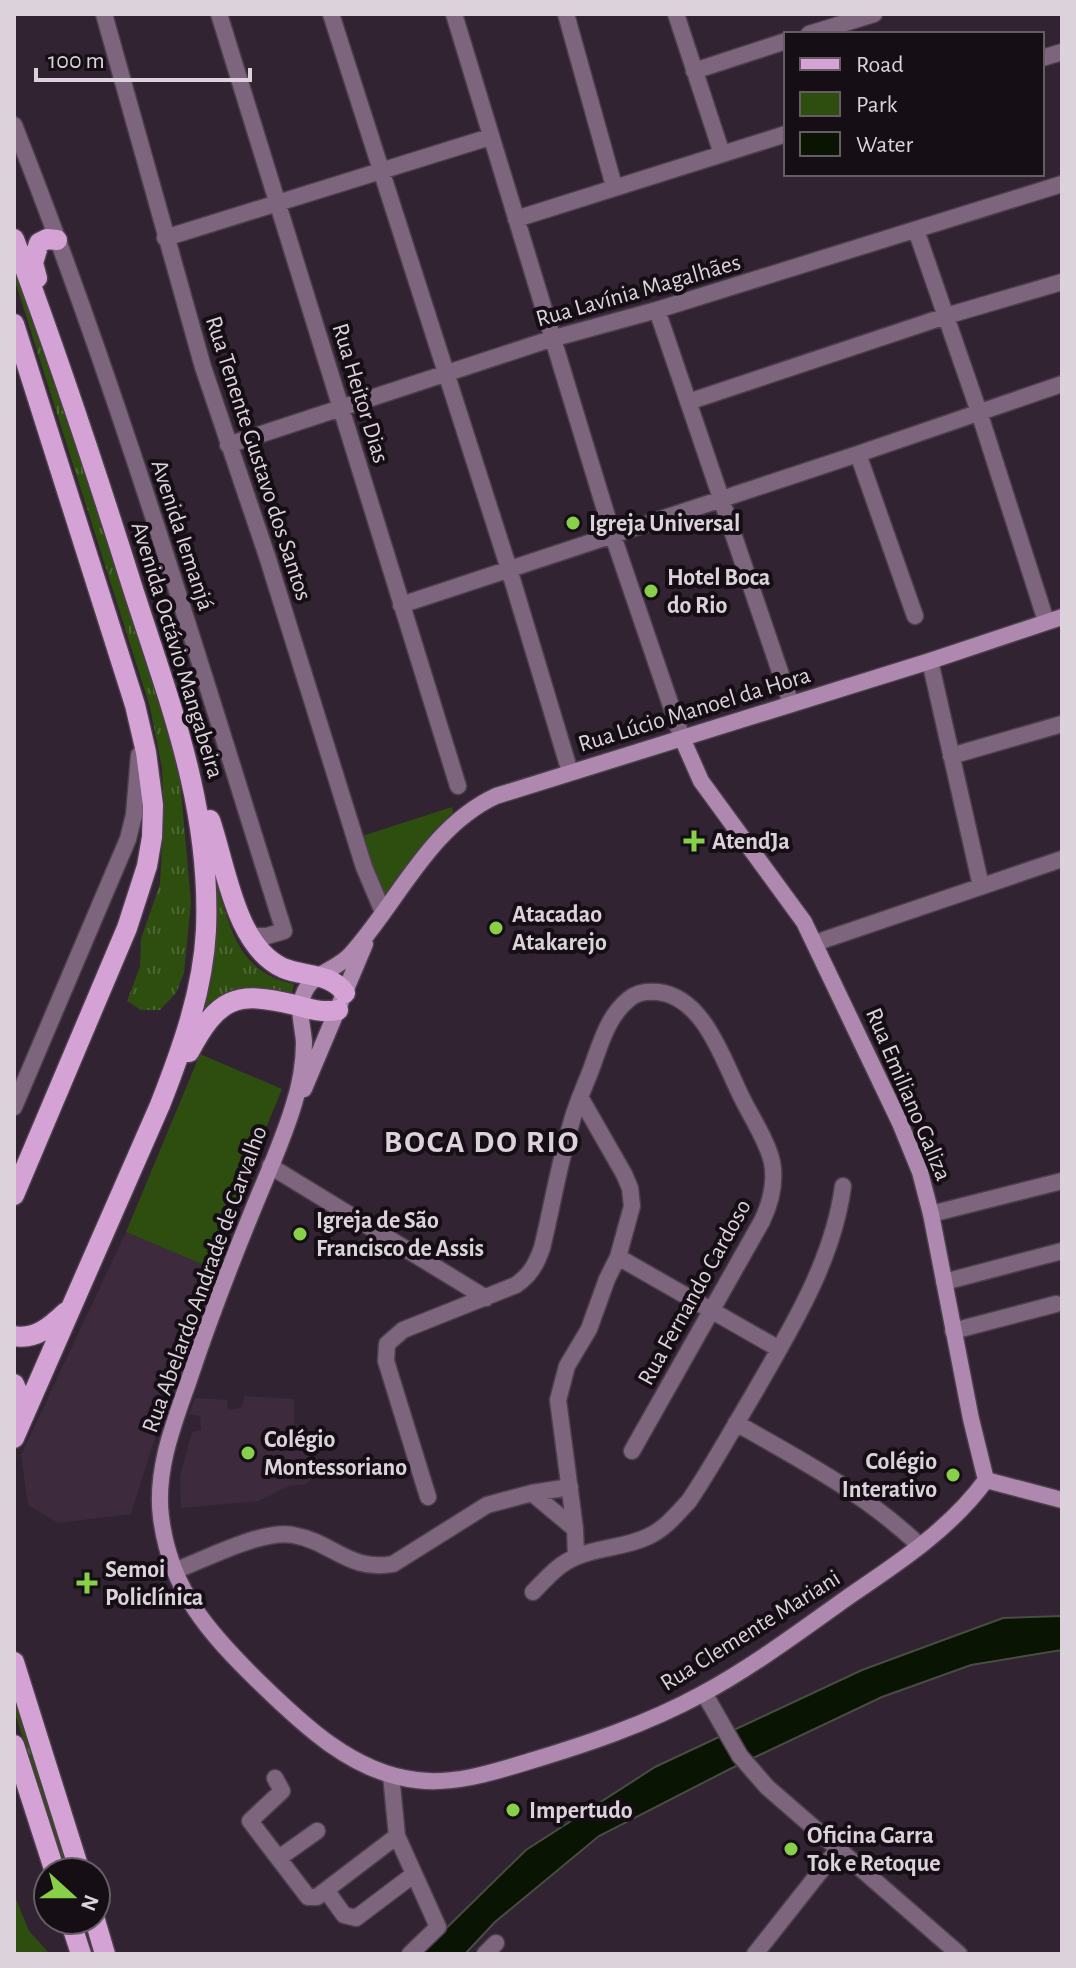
<svg xmlns="http://www.w3.org/2000/svg" width="1076" height="1968" font-family="'Alegreya Sans',sans-serif">
<defs>
<pattern id="grass-tufts" width="24" height="20" patternUnits="userSpaceOnUse" patternTransform="scale(2)"><rect width="24" height="20" fill="#2e4e0f"/><path d="M3 7l-1-3M5 7V3M7 7l1-3M15 17l-1-3M17 17v-4M19 17l1-3" fill="none" stroke="#4c6731"/></pattern>
</defs>
<rect width="100%" height="100%" fill="#312331"/>
<!-- built -->
<path fill="#3d2a3d" d="M 126,1232 L 209,1267 L 131,1514 L 58,1523 L 28,1505 L 21,1455 Z
M 245,1396 L 294,1399 L 294,1425 L 302,1426 L 317,1474 L 306,1484 L 289,1486 L 259,1501 L 181,1508 L 180,1476 L 192,1432 L 201,1430 L 200,1416 L 189,1414 L 195,1398 L 227,1400 L 228,1410 L 241,1408 Z"/>
<!-- grass -->
<path fill="url(#grass-tufts)" d="M 14,257 L 161,704 L 179,769 L 191,902 L 184,973 L 176,993 L 160,1010 L 141,1010 L 127,1001 L 140,967 L 141,939 L 160,884 L 164,814 L 162,768 L 150,707 L 14,278 Z
M 216,882 C 231,929 238,972 294,984 L 290,1002 C 255,984 232,987 203,1011 Z
M 14,1687 L 70,1872 L 64,1872 L 14,1710 Z"/>
<!-- green -->
<path fill="#2e4e0f" d="M 452,807 L 453,812 L 432,833 L 386,895 L 381,897 L 362,836 Z
M 200,1054 L 282,1089 L 209,1267 L 126,1232 Z
M 14,1894 L 29,1931 L 50,1954 L 14,1954 Z"/>
<!-- water -->
<path fill="#091402" stroke="#484d43" stroke-width="2" d="M 1062,1616 L 1062,1650 L 971,1665 L 882,1697 L 730,1769 L 599,1836 L 495,1922 L 465,1954 L 420,1954 L 526,1850 L 655,1767 L 862,1670 L 1003,1618 Z"/>
<g fill="none" stroke-linecap="round" stroke-linejoin="round">
<defs>
<path id="street" d="M 104,14 L 203,367 L 267,556 L 364,867 L 383,912
M 219,14 L 458,786
M 331,14 L 509,569 L 570,772
M 454,14 L 613,536 L 682,738
M 566,14 L 614,186
M 676,14 L 722,154
M 809,34 L 874,14
M 1042,58 L 1062,52
M 694,71 L 786,41
M 14,125 C 118,388 199,661 284,931 L 267,936 L 250,936
M 516,219 L 786,134
M 916,230 L 979,412 L 1046,621
M 165,238 L 490,137
M 657,310 L 791,704
M 688,402 L 946,316 L 1062,282
M 228,445 L 551,339 L 657,310 L 1062,184
M 858,454 L 915,616
M 401,605 L 858,454 L 1062,384
M 930,661 L 981,886
M 951,756 L 1062,724
M 815,943 L 1062,859
M 14,1107 L 128,839 L 134,815 L 139,755
M 270,1166 L 486,1298
M 931,1214 L 1062,1181
M 618,1257 L 779,1349
M 944,1282 L 1062,1251
M 953,1331 L 1056,1304
M 736,1423 C 801,1460 866,1494 920,1546
M 532,1493 L 575,1529
M 428,1497 L 386,1361 L 387,1344 L 403,1330 L 516,1285 C 530,1275 536,1265 542,1248 C 552,1207 559,1164 571,1124 C 576,1104 585,1086 592,1067 C 601,1042 608,1016 629,999 C 637,992 648,991 658,992 C 704,997 723,1060 741,1096 C 751,1117 767,1140 772,1162 C 776,1183 771,1202 762,1221 L 632,1451
M 576,1556 L 575,1529 L 558,1400 L 567,1366 L 589,1329 L 607,1279 L 618,1257 L 632,1206 L 630,1188 L 624,1174 L 580,1097
M 174,1571 C 204,1560 262,1529 293,1535 C 333,1542 349,1572 393,1564 L 487,1505 L 532,1493 L 570,1487
M 533,1592 C 546,1579 558,1564 576,1557 C 598,1547 624,1548 647,1537 C 664,1530 677,1514 689,1501 C 712,1467 732,1430 753,1395 C 790,1330 833,1262 843,1186
M 704,1693 L 740,1756 L 767,1787 L 959,1954
M 391,1775 L 397,1836 L 438,1927 L 410,1954
M 275,1778 L 282,1791 L 250,1821 L 308,1897 L 317,1897 L 326,1890 L 344,1915 L 356,1918 L 413,1875
M 279,1858 L 317,1831
M 326,1890 L 397,1836
M 485,1954 L 496,1943
M 755,1954 L 838,1849"/>
<path id="secondary" d="M 682,738 L 701,781 L 804,922 L 900,1123 L 920,1172 L 931,1214 L 971,1419 L 986,1480
M 304,1089 L 365,944
M 986,1480 C 951,1528 900,1562 851,1595 C 803,1629 754,1666 702,1694 C 647,1724 587,1744 527,1762 C 491,1773 453,1785 416,1780 C 353,1773 302,1724 259,1682 C 209,1633 170,1590 161,1517 C 155,1470 174,1423 189,1380 C 208,1323 229,1268 252,1212 C 266,1177 282,1143 293,1107 C 300,1086 304,1064 304,1042 C 303,1027 297,1010 303,996 C 310,973 336,971 351,954 C 398,902 429,827 496,796 L 930,661 L 1062,617
M 986,1480 L 1062,1500"/>
<path id="primary" d="M 14,239 C 57,354 96,471 133,589 C 170,704 211,807 206,930 C 203,991 182,1049 160,1105 L 14,1438
M 37,278 L 33,263 L 39,243 L 47,239 L 57,240
M 14,324 L 135,705 L 146,752 L 153,805 L 152,837 L 147,866 L 127,928 L 14,1195
M 210,820 C 226,866 235,946 283,968 C 304,977 330,972 345,993
M 189,1052 C 218,998 235,990 295,1005 C 311,1009 321,1013 338,1010
M 14,1336 C 36,1340 51,1326 66,1312
M 14,1384 L 18,1393 L 20,1418
M 14,1662 L 80,1872
M 14,1745 L 55,1872
M 70,1920 L 81,1954
M 95,1920 L 105,1954"/>
</defs>
<!-- street casing -->
<use href="#street" stroke="#4c3f4c" stroke-width="19"/>
<!-- secondary casing -->
<use href="#secondary" stroke="#4c3f4c" stroke-width="19"/>
<!-- primary casing -->
<use href="#primary" stroke="#4c3f4c" stroke-width="23"/>
<!-- street -->
<use href="#street" stroke="#7e657e" stroke-width="16"/>
<!-- secondary -->
<use href="#secondary" stroke="#af88af" stroke-width="16"/>
<!-- primary -->
<use href="#primary" stroke="#d5a2d5" stroke-width="20"/>
</g>
<!-- markers -->
<g fill="#88cf4a" stroke="#150e15" stroke-width="3">
<circle cx="573" cy="523" r="8"/>
<circle cx="651" cy="591" r="8"/>
<path d="M690 829h8v8h8v8h-8v8h-8v-8h-8v-8h8z"/>
<circle cx="496" cy="928" r="8"/>
<circle cx="300" cy="1234" r="8"/>
<circle cx="248" cy="1453" r="8"/>
<circle cx="953" cy="1475" r="8"/>
<path d="M83 1571h8v8h8v8h-8v8h-8v-8h-8v-8h8z"/>
<circle cx="513" cy="1810" r="8"/>
<circle cx="791" cy="1849" r="8"/>
</g>
<g text-anchor="middle" stroke-width="8" stroke-linejoin="round" paint-order="stroke">
<!-- street labels -->
<g font-size="24" fill="#dcd2db" stroke="#150e15">
<text transform="translate(638 290) rotate(-16)" y="8">Rua Lavínia Magalhães</text>
<text transform="translate(361 393) rotate(73)" y="8">Rua Heitor Dias</text>
<text transform="translate(259 458) rotate(72)" y="8">Rua Tenente Gustavo dos Santos</text>
<text transform="translate(183 535) rotate(72)" y="8">Avenida Iemanjá</text>
<text transform="translate(178 650) rotate(73)" y="8">Avenida Octávio Mangabeira</text>
<text transform="translate(694 709) rotate(-17)" y="8">Rua Lúcio Manoel da Hora</text>
<text transform="translate(909 1094) rotate(67)" y="8">Rua Emiliano Galiza</text>
<text transform="translate(204 1279) rotate(-70)" y="8">Rua Abelardo Andrade de Carvalho</text>
<text transform="translate(694 1292) rotate(-61)" y="8">Rua Fernando Cardoso</text>
<text transform="translate(750 1630) rotate(-32)" y="8">Rua Clemente Mariani</text>
</g>
<!-- poi labels -->
<g font-size="24" font-weight="bold" fill="#dcd2db" stroke="#150e15" text-anchor="start">
<text x="589" y="531">Igreja Universal</text>
<text x="667" y="585">Hotel Boca<tspan x="667" dy="28">do Rio</tspan></text>
<text x="712" y="849">AtendJa</text>
<text x="512" y="922">Atacadao<tspan x="512" dy="28">Atakarejo</tspan></text>
<text x="316" y="1228">Igreja de São<tspan x="316" dy="28">Francisco de Assis</tspan></text>
<text x="264" y="1447">Colégio<tspan x="264" dy="28">Montessoriano</tspan></text>
<text x="937" y="1469" text-anchor="end">Colégio<tspan x="937" dy="28">Interativo</tspan></text>
<text x="105" y="1577">Semoi<tspan x="105" dy="28">Policlínica</tspan></text>
<text x="529" y="1818">Impertudo</text>
<text x="807" y="1843">Oficina Garra<tspan x="807" dy="28">Tok e Retoque</tspan></text>
</g>
<!-- district labels -->
<g font-size="32" font-weight="bold" letter-spacing="2" fill="#dcd2db" stroke="#150e15">
<text x="482" y="1152">BOCA DO RIO</text>
</g>
</g>
<!-- border -->
<rect width="1076" height="1968" fill="none" stroke="#dcd2db" stroke-width="32"/>
<!-- legend -->
<rect x="784" y="32" width="260" height="144" fill="#150e15" stroke="#655c64" stroke-width="2"/>
<rect x="800" y="58" width="40" height="12" fill="#d5a2d5" stroke="#655c64" stroke-width="2"/>
<text x="856" y="72" font-size="24" fill="#dcd2db">Road</text>
<rect x="800" y="92" width="40" height="24" fill="#2e4e0f" stroke="#655c64" stroke-width="2"/>
<text x="856" y="112" font-size="24" fill="#dcd2db">Park</text>
<rect x="800" y="132" width="40" height="24" fill="#091402" stroke="#655c64" stroke-width="2"/>
<text x="856" y="152" font-size="24" fill="#dcd2db">Water</text>
<!-- north arrow -->
<g transform="translate(72 1896) rotate(111)"><circle r="38" fill="#150e15" stroke="#655c64" stroke-width="2"/>
<path d="M0-6L14 30L0 20L-14 30Z" fill="#88cf4a"/>
<text y="-12" font-size="22" font-weight="bold" text-anchor="middle" fill="#dcd2db">N</text>
</g>
<!-- scale -->
<path d="M36 68v12h214v-12" fill="none" stroke="#dcd2db" stroke-width="4"/>
<text x="48" y="68" font-size="24" fill="#dcd2db" stroke="#150e15" stroke-width="6" paint-order="stroke">100 m</text>
</svg>
